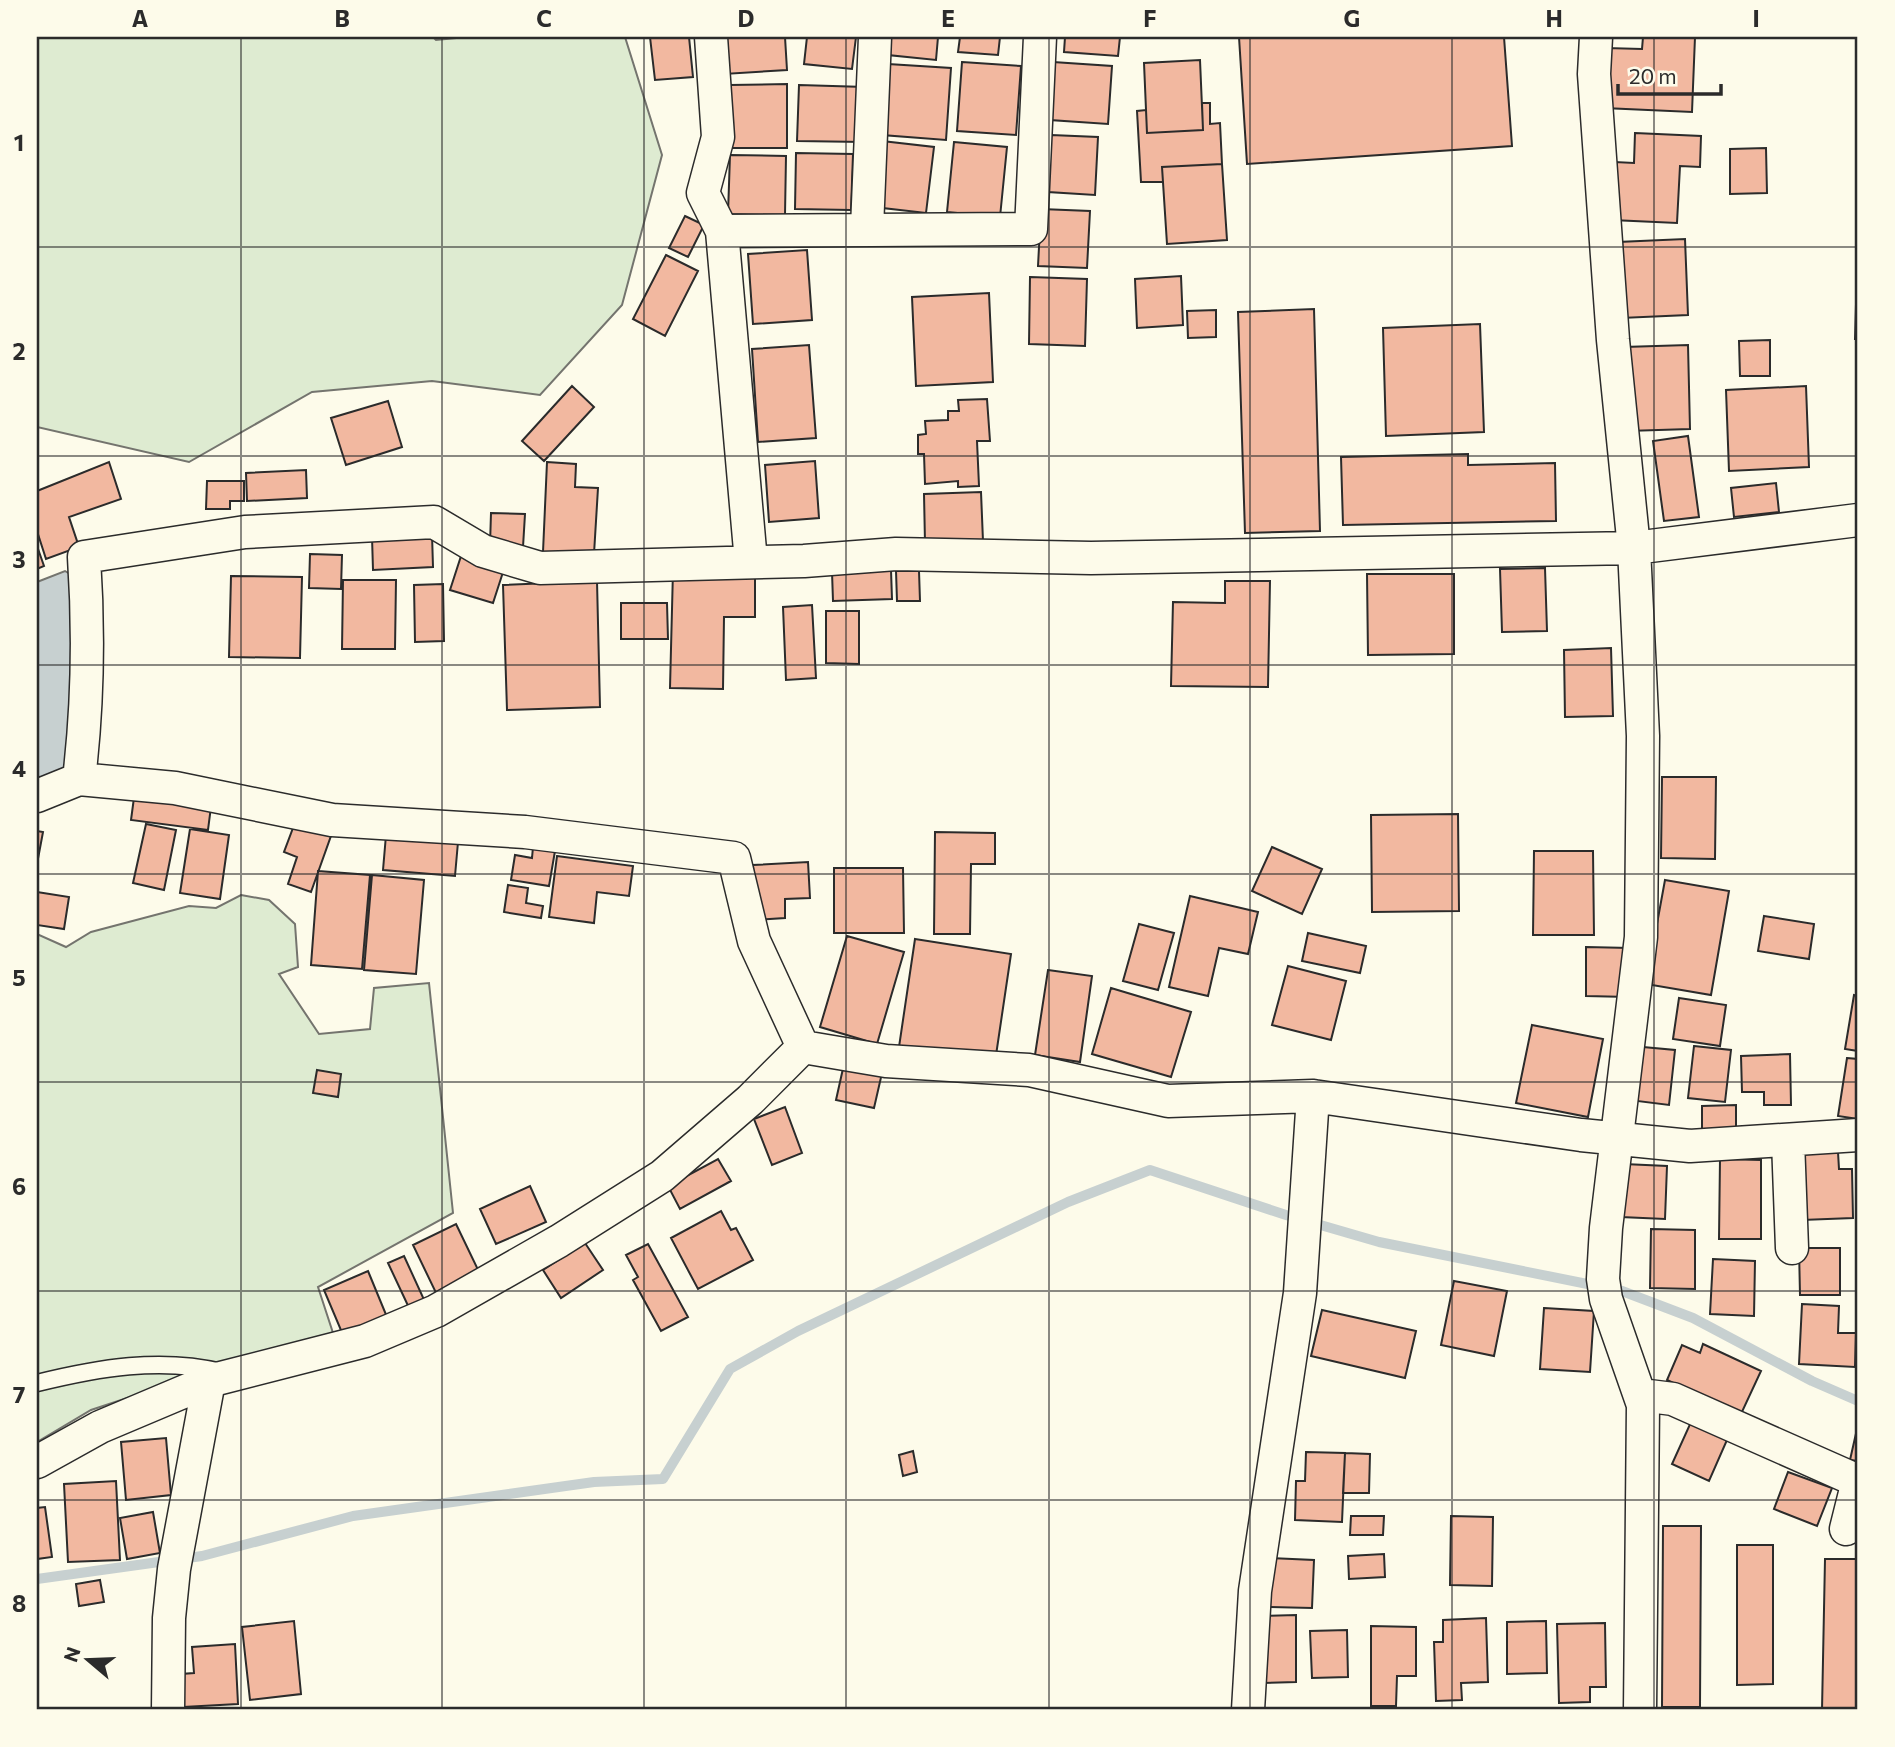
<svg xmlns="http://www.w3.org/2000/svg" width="1895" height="1747" font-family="Commissioner,sans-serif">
<rect width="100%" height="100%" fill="#fdfbea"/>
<!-- green -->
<path fill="#deebd1" stroke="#74746e" stroke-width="2" d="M 37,37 L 433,37 L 436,40 L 467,37 L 625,37 L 662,155 L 622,305 L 540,395 L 432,381 L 312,392 L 189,462 L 37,427 Z
M 241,895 L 269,900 L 295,924 L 298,967 L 279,974 L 319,1034 L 370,1029 L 374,988 L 429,983 L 453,1213 L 318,1287 L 334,1336 L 264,1353 L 91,1410 L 37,1442 L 37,934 L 66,947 L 91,932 L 189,906 L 216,908 Z"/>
<!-- water -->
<path fill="#c7d0d0" stroke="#74746e" stroke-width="2" d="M 65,571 L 78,579 L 78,635 L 65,773 L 44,779 L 37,776 L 37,582 Z"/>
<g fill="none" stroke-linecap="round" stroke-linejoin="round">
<!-- stream -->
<path stroke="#c7d0d0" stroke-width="10" d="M 37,1579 L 202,1556 L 353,1516 L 594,1482 L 663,1479 L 730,1369 L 798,1331 L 1068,1202 L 1150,1170 L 1286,1215 L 1379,1242 L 1622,1291 L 1693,1318 L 1812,1381 L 1858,1401"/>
</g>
<!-- building -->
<path fill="#f2b8a0" stroke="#2b2b2b" stroke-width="2" d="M 650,37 L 689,37 L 693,77 L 655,80 Z
M 722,37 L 785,37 L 787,70 L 724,74 Z
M 807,37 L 856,37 L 852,69 L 804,64 Z
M 890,37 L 938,37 L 936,60 L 888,55 Z
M 960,37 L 1000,37 L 998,55 L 958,52 Z
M 1065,37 L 1120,37 L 1118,56 L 1064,52 Z
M 1239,37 L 1504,37 L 1512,146 L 1247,164 Z
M 1643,37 L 1695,37 L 1692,112 L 1604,108 L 1606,48 L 1642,49 Z
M 1200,60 L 1203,130 L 1147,133 L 1144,63 Z
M 962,62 L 1021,66 L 1016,135 L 957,131 Z
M 1053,62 L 1112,66 L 1108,124 L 1050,120 Z
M 888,64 L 951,68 L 946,140 L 882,135 Z
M 787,84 L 787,148 L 730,148 L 730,85 Z
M 799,85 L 865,87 L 864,142 L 797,141 Z
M 1202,103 L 1210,103 L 1210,124 L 1220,123 L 1222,164 L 1162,167 L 1163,182 L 1141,182 L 1137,111 L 1146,110 L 1147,133 L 1203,130 Z
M 1635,133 L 1701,136 L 1700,167 L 1680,166 L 1677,223 L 1612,220 L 1615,162 L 1634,163 Z
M 1051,135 L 1098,137 L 1095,195 L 1048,192 Z
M 882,141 L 934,147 L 926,213 L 874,207 Z
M 954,142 L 1007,147 L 1000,217 L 947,212 Z
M 1766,148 L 1767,193 L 1730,194 L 1730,149 Z
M 796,153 L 853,154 L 851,210 L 795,209 Z
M 730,155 L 786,156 L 785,215 L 728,214 Z
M 1222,164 L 1227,240 L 1167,244 L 1162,167 Z
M 1041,209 L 1090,211 L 1087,268 L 1038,266 Z
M 685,216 L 704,225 L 688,257 L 669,248 Z
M 1858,235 L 1858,339 L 1855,339 Z
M 1685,239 L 1688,315 L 1621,318 L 1618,242 Z
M 807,250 L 812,320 L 753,324 L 748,254 Z
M 666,255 L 698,271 L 665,336 L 633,319 Z
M 1181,276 L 1183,325 L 1137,328 L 1135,279 Z
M 1030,277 L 1087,279 L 1085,346 L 1029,344 Z
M 989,293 L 993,382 L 916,386 L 912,297 Z
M 1314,309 L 1320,531 L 1245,533 L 1238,312 Z
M 1216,310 L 1216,337 L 1188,338 L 1187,311 Z
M 1480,324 L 1484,432 L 1386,436 L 1383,328 Z
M 1770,340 L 1770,376 L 1740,376 L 1739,341 Z
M 809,345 L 816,438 L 758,442 L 752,349 Z
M 1688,345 L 1690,429 L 1627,431 L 1624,347 Z
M 572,386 L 594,407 L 544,461 L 522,441 Z
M 1806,386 L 1809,467 L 1729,471 L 1726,390 Z
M 987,399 L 990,441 L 977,441 L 979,486 L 958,487 L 958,481 L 925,484 L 924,454 L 918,454 L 918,435 L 926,434 L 925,421 L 948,420 L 948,411 L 959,411 L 958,400 Z
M 388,401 L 402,447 L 346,465 L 331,418 Z
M 1688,436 L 1699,517 L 1664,521 L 1653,441 Z
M 1468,454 L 1468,465 L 1555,463 L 1556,521 L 1343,525 L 1341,457 Z
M 815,461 L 819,518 L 769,522 L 765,465 Z
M 109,462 L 121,499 L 69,517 L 79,547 L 46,559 L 37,531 L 37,491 Z
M 547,462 L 576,464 L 575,487 L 598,488 L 594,554 L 543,552 Z
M 306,470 L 307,498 L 247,501 L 246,473 Z
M 207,481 L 244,481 L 244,501 L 230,501 L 230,509 L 206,509 Z
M 1776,483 L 1779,512 L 1734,517 L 1731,488 Z
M 981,492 L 983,541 L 925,543 L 924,494 Z
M 491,513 L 525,514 L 523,547 L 490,545 Z
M 432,534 L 433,567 L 373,570 L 372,537 Z
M 37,546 L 44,566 L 37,569 Z
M 462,553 L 505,566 L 493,603 L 450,590 Z
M 310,554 L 342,555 L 341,589 L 309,588 Z
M 1545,568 L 1547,631 L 1502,632 L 1500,569 Z
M 673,570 L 755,571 L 755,617 L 724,617 L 723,689 L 670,688 Z
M 891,570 L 892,599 L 833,601 L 832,572 Z
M 896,571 L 919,571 L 920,601 L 897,601 Z
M 1367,574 L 1454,574 L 1454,654 L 1368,655 Z
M 231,576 L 302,577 L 300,658 L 229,657 Z
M 343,580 L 396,580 L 395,649 L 342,649 Z
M 597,581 L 600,707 L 507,710 L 503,585 Z
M 1225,581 L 1270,581 L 1268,687 L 1171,686 L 1173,602 L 1225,603 Z
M 443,584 L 444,641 L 415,642 L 414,585 Z
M 621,603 L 667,603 L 668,639 L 621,639 Z
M 812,605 L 816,678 L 786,680 L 783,607 Z
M 826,611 L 859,611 L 859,664 L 826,663 Z
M 1611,648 L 1613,716 L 1565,717 L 1564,650 Z
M 1662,777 L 1716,777 L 1715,859 L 1661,858 Z
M 135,790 L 212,799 L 208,830 L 131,820 Z
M 1458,814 L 1459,911 L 1372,912 L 1371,815 Z
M 296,820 L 332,833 L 311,892 L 288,884 L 297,857 L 284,852 Z
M 146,824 L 176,830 L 164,890 L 133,883 Z
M 190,829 L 229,835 L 220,899 L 180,893 Z
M 37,831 L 43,832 L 37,864 Z
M 935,832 L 995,833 L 995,864 L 971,864 L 970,934 L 934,934 Z
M 386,835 L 458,842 L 455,876 L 383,870 Z
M 533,847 L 555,851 L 549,886 L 511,880 L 515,855 L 532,858 Z
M 1272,847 L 1322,869 L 1302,914 L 1252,891 Z
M 1534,851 L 1593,851 L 1594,935 L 1533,935 Z
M 557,856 L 633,866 L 629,896 L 597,892 L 594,923 L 549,917 Z
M 808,862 L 810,898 L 785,899 L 785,918 L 756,920 L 753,865 Z
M 834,868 L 903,868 L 904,933 L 834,933 Z
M 318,871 L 370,875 L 362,969 L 311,965 Z
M 372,875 L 424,880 L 416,974 L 364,970 Z
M 1665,880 L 1729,891 L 1711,995 L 1646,984 Z
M 508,885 L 528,888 L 526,903 L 543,906 L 541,918 L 504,912 Z
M 37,892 L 69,897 L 64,929 L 37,925 Z
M 1190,896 L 1258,912 L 1248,954 L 1219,948 L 1208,996 L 1169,987 Z
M 1764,916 L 1814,924 L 1809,959 L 1758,951 Z
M 1139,924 L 1174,933 L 1158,990 L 1123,981 Z
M 1308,933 L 1366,946 L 1360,973 L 1302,961 Z
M 847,936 L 904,952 L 877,1044 L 820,1027 Z
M 915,939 L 1011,954 L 995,1062 L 899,1047 Z
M 1586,947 L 1630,948 L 1629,997 L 1586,996 Z
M 1288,966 L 1346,981 L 1331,1040 L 1272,1025 Z
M 1048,970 L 1092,976 L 1080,1062 L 1035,1055 Z
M 1111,988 L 1191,1012 L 1171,1077 L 1092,1054 Z
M 1854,995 L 1858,996 L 1858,1051 L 1845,1049 Z
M 1679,998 L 1726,1005 L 1720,1046 L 1673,1039 Z
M 1532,1025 L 1603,1039 L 1588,1117 L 1516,1103 Z
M 1694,1046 L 1731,1050 L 1725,1102 L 1688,1098 Z
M 1643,1047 L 1675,1050 L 1669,1105 L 1637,1101 Z
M 1790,1054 L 1791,1105 L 1764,1105 L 1764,1092 L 1742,1092 L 1741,1056 Z
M 1847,1058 L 1858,1059 L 1858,1119 L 1838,1116 Z
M 844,1064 L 882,1073 L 874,1108 L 836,1100 Z
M 317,1070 L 341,1074 L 338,1097 L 313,1093 Z
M 1736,1105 L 1736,1129 L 1702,1130 L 1702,1106 Z
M 785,1107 L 802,1153 L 772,1165 L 754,1119 Z
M 1838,1152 L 1839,1169 L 1852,1169 L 1853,1218 L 1802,1220 L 1800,1153 Z
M 718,1159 L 731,1181 L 680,1209 L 668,1186 Z
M 1720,1159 L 1761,1160 L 1761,1239 L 1719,1239 Z
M 1624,1164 L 1667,1166 L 1665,1219 L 1621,1217 Z
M 530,1186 L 546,1222 L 496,1244 L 480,1209 Z
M 721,1211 L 731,1230 L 736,1228 L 753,1260 L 698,1289 L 671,1238 Z
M 456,1224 L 481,1276 L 438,1297 L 413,1245 Z
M 1651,1229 L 1695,1230 L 1695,1289 L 1650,1288 Z
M 585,1243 L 603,1270 L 561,1298 L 543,1270 Z
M 648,1244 L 688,1317 L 661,1331 L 633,1280 L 638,1277 L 626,1255 Z
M 1799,1248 L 1840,1248 L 1840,1295 L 1800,1295 Z
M 404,1256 L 426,1304 L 411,1312 L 388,1263 Z
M 1713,1259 L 1755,1261 L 1754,1316 L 1710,1314 Z
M 368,1271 L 387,1317 L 343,1335 L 324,1290 Z
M 1454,1281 L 1507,1291 L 1494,1356 L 1441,1345 Z
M 1802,1304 L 1839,1306 L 1838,1333 L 1856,1333 L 1855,1367 L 1799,1364 Z
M 1544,1308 L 1594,1311 L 1590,1372 L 1540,1369 Z
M 1322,1310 L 1416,1331 L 1405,1378 L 1311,1356 Z
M 1703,1344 L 1761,1371 L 1741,1414 L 1667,1380 L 1682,1345 L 1700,1353 Z
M 1691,1422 L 1727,1440 L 1709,1481 L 1672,1464 Z
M 1857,1429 L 1858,1429 L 1858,1461 L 1850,1460 Z
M 166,1438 L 171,1495 L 126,1500 L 121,1442 Z
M 913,1451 L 917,1472 L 903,1476 L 899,1455 Z
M 1306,1452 L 1345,1453 L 1342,1522 L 1295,1520 L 1296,1481 L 1305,1481 Z
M 1345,1453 L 1370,1454 L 1369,1493 L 1343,1493 Z
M 1788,1472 L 1832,1488 L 1817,1526 L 1774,1509 Z
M 116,1481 L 120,1560 L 68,1562 L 64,1484 Z
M 45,1507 L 52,1557 L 37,1559 L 37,1508 Z
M 153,1512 L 160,1553 L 127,1559 L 120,1518 Z
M 1351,1516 L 1384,1516 L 1383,1535 L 1350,1535 Z
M 1451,1516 L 1493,1517 L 1492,1586 L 1450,1585 Z
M 1663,1526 L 1701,1526 L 1700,1707 L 1662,1707 Z
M 1737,1545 L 1773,1545 L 1773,1684 L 1737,1685 Z
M 1384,1554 L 1385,1577 L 1349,1579 L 1348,1556 Z
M 1268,1558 L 1314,1560 L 1312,1608 L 1267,1607 Z
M 1825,1559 L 1858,1559 L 1856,1710 L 1822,1710 Z
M 100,1580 L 104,1602 L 79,1606 L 76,1584 Z
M 1296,1615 L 1296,1682 L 1261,1683 L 1260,1616 Z
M 1486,1618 L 1488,1682 L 1461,1683 L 1462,1700 L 1436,1701 L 1434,1642 L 1443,1642 L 1443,1620 Z
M 294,1621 L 301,1694 L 250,1700 L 242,1627 Z
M 1546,1621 L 1547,1673 L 1507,1674 L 1507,1622 Z
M 1605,1623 L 1606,1687 L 1590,1687 L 1590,1702 L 1559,1703 L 1557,1624 Z
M 1371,1626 L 1416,1627 L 1416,1676 L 1397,1676 L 1396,1706 L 1371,1706 Z
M 1347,1630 L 1348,1677 L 1312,1678 L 1310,1631 Z
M 235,1644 L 238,1704 L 183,1707 L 181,1674 L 194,1673 L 192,1647 Z"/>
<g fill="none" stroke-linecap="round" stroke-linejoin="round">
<defs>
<path id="lane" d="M 37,1383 C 98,1368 160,1357 222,1372"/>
<path id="street" d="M 711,37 L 718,137 L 703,193 L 722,231 L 751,562
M 1596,37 L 1594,74 L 1613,340 L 1634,548 L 1643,736 L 1641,937 L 1606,1228 L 1603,1279 L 1606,1299 L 1643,1405 L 1640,1710
M 867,228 L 875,37
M 722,231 L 1031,229 L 1040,37
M 37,796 L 79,779
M 803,1047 L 754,941 L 734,858 L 525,832 L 332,820 L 175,788 L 79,779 C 88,704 89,632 84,557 L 245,532 L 434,522 L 483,551 L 540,568 L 804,561 L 896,554 L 1091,558 L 1634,548 L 1858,520
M 803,1047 L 886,1061 L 1029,1070 L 1168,1101 L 1313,1096 L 1581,1135 L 1690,1146 L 1858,1135
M 1788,1141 L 1792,1248
M 1641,1395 L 1673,1399 L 1858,1481 L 1846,1529
M 37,1462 L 100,1427 L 209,1381 L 365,1341 L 436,1311 L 559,1241 L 662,1176 L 750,1100 L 803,1047
M 168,1710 L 169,1618 L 174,1569 L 209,1381
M 1248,1710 L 1255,1591 L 1300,1293 L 1313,1096"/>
</defs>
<!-- lane casing -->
<use href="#lane" stroke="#2b2b2b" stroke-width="19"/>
<!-- street casing -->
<use href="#street" stroke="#2b2b2b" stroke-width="35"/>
<!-- lane -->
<use href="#lane" stroke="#fdfbea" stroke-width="16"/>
<!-- street -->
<use href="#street" stroke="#fdfbea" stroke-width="32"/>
</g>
<!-- grid -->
<path fill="none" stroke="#2b2b2b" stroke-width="2" stroke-opacity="0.55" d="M 241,37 L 241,1710M 442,37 L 442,1710M 644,37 L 644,1710M 846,37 L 846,1710M 1049,37 L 1049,1710M 1250,37 L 1250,1710M 1452,37 L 1452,1710M 1654,37 L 1654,1710M 37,247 L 1858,247M 37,456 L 1858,456M 37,665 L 1858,665M 37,874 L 1858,874M 37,1082 L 1858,1082M 37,1291 L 1858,1291M 37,1500 L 1858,1500"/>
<!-- border -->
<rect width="1895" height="1747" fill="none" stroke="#fdfbea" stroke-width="77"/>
<!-- north arrow -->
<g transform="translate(88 1660) rotate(289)" stroke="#fdfbea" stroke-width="5" paint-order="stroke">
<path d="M0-5L12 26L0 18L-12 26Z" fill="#2b2b2b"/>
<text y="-10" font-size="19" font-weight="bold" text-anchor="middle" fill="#2b2b2b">N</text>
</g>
<!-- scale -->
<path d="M1618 84v10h103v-10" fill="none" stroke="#2b2b2b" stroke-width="3.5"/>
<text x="1629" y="84" font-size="21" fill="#2b2b2b" stroke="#fdfbea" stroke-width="5" paint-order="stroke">20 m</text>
<rect x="38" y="38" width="1818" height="1670" fill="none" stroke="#2b2b2b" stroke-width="2.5"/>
<g font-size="23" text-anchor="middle" font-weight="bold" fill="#2b2b2b">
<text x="140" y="27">A</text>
<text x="342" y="27">B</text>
<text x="544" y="27">C</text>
<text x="746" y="27">D</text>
<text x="948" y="27">E</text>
<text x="1150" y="27">F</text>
<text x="1352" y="27">G</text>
<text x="1554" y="27">H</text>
<text x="1756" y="27">I</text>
<text x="19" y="151">1</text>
<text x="19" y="360">2</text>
<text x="19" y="568">3</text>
<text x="19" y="777">4</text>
<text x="19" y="986">5</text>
<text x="19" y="1195">6</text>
<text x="19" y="1403">7</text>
<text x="19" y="1612">8</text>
</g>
</svg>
